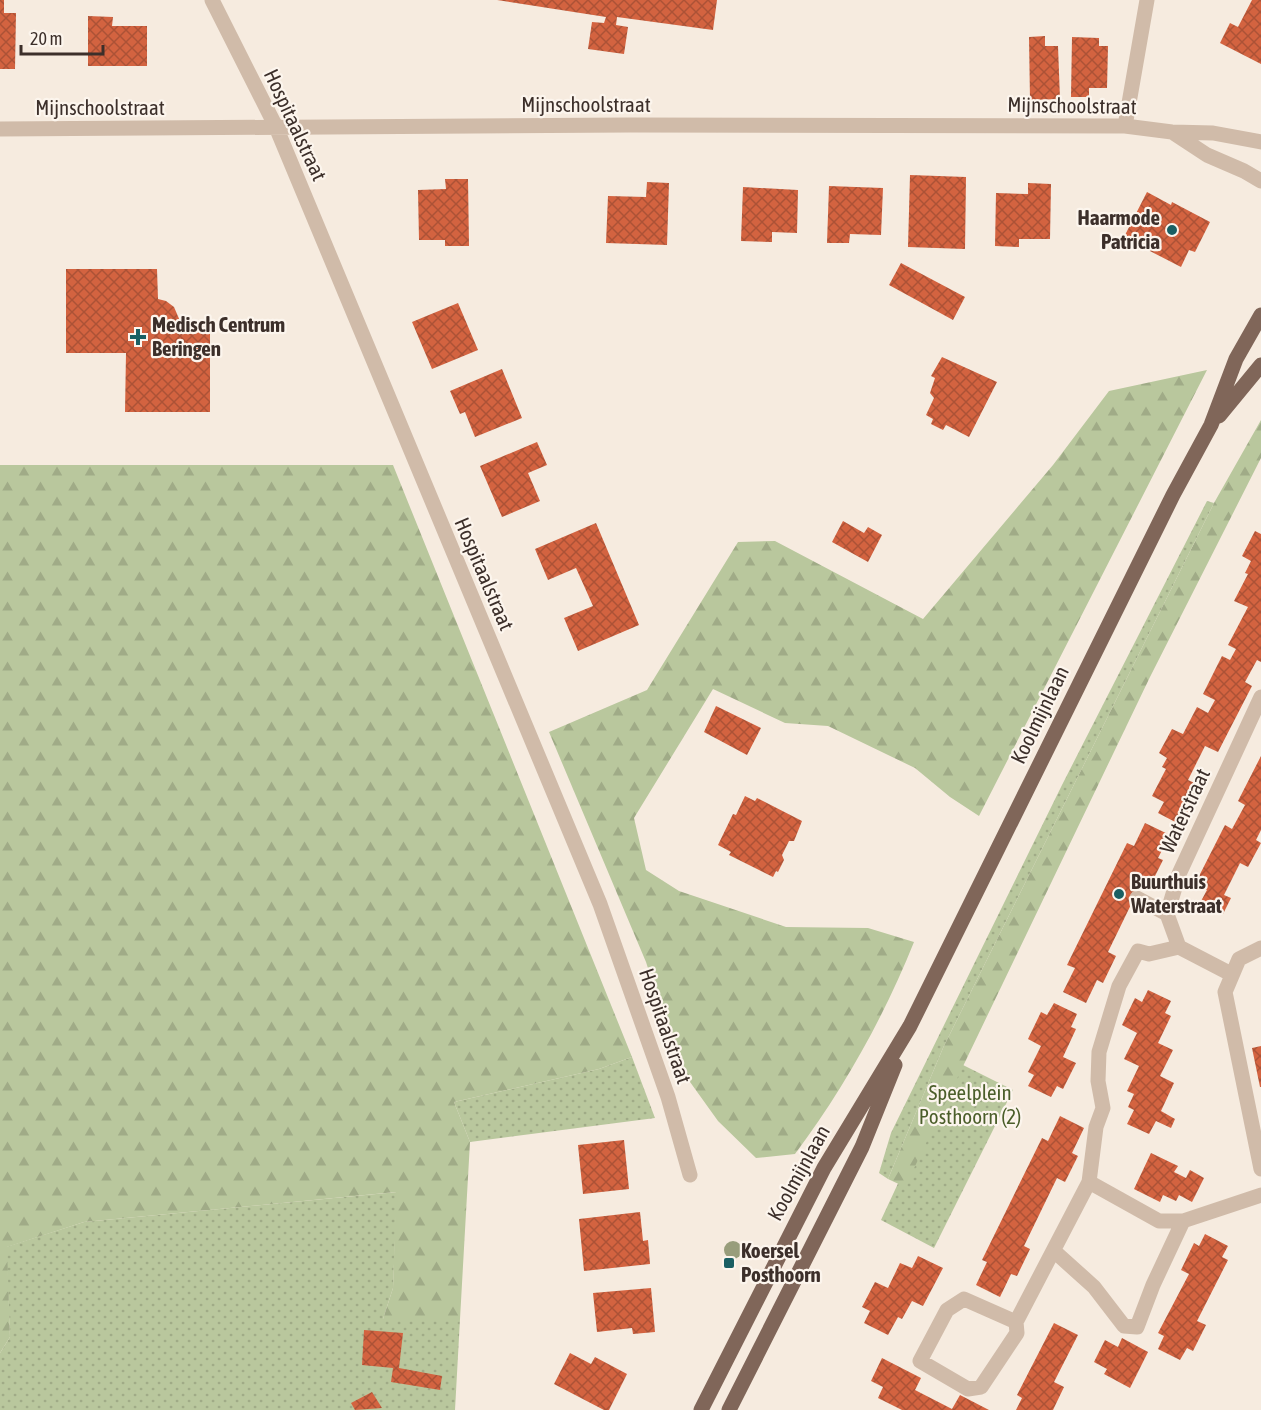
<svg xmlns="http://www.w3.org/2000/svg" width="1261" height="1410" font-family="'Asap Condensed',sans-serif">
<defs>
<pattern id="green-dots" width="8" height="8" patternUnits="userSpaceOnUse" patternTransform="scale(1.5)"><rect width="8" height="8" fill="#b9c79d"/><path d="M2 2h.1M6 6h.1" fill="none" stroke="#a0ab87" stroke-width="1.8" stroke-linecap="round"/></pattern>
<pattern id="forest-firs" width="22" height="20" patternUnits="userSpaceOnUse" patternTransform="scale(1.5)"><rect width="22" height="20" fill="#b9c79d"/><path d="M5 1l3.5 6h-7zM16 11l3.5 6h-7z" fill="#a0ab87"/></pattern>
<pattern id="building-cross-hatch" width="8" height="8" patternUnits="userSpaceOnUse" patternTransform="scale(1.5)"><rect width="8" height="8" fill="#d36340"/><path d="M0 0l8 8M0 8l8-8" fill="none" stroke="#ac5236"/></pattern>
</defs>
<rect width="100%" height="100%" fill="#f6ebdf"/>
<!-- green -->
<path fill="url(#green-dots)" d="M 1207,501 L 1214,503 L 943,1048 L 888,1179 L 879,1173 L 891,1133 L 1062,785 Z
M 632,1057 L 655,1118 L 470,1142 L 454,1102 L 599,1069 Z
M 955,1061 L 1013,1090 L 934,1248 L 881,1220 Z
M 397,1192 L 393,1288 L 383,1319 L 460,1319 L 455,1410 L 0,1410 L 0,1353 L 10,1337 L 6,1247 L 84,1222 Z"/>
<!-- forest -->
<path fill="url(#forest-firs)" d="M 1207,370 L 979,816 L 950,797 L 915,768 L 828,726 L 785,723 L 713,689 L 634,818 L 646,870 L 679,891 L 786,927 L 868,928 L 914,942 C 884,1017 843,1090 795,1154 L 756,1158 L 718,1121 L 680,1068 L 646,962 L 549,732 L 647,690 L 738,542 L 775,541 L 923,619 L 1053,465 L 1109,391 Z
M 1261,420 L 1261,458 L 1150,677 L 905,1187 L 888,1179 L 943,1048 L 1214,503 Z
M 0,465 L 393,465 L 632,1057 L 599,1069 L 454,1102 L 470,1142 L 460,1319 L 383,1319 L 393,1288 L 396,1192 L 84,1222 L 7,1247 L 10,1337 L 0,1353 Z"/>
<!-- building -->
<path fill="url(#building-cross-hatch)" d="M 0,0 L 4,0 L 4,13 L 16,13 L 15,69 L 0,69 Z
M 497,0 L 717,0 L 713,30 L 617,17 L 616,25 L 628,27 L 624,54 L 588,49 L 592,22 L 604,23 L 606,17 Z
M 1252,0 L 1261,0 L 1261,64 L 1220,43 L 1230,23 L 1238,27 Z
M 88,16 L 113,17 L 112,26 L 147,26 L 147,66 L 88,66 Z
M 1045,36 L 1045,46 L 1058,46 L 1060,99 L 1030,100 L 1029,37 Z
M 1072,37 L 1099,38 L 1099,46 L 1108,46 L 1107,88 L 1089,88 L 1089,97 L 1071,97 Z
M 910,175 L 966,177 L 965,249 L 908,247 Z
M 445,179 L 468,179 L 469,246 L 445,246 L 445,240 L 419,240 L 418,190 L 446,189 Z
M 647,182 L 669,183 L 667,245 L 606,243 L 608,196 L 646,197 Z
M 1028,183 L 1051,184 L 1050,239 L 1019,239 L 1019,247 L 995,246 L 996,193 L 1028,194 Z
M 829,186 L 883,188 L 881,235 L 850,234 L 849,243 L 827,243 Z
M 743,187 L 798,190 L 797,233 L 772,232 L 772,242 L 741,241 Z
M 1147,192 L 1171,205 L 1172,202 L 1210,222 L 1195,252 L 1189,250 L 1181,267 L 1148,250 L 1150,247 L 1125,235 Z
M 901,263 L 965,297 L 953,320 L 889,285 Z
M 66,269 L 157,269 L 158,299 L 166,301 L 174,307 L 180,321 L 210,322 L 210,412 L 125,412 L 126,353 L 66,353 Z
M 458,303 L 478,350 L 432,369 L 412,322 Z
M 942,357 L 997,382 L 969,437 L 946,425 L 943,430 L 931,424 L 933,419 L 926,415 L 934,398 L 930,393 L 935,378 L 931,376 Z
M 502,369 L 522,418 L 475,437 L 465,412 L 460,414 L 450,391 Z
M 537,442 L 547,465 L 528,473 L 540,501 L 502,517 L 480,466 Z
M 843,521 L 864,533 L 868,527 L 882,535 L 868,562 L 832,542 Z
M 596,523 L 639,625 L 578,651 L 564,618 L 593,606 L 585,588 L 576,568 L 548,580 L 535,549 Z
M 1255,531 L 1261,534 L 1261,662 L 1257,660 L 1245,682 L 1252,686 L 1218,752 L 1205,746 L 1188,780 L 1201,786 L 1181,825 L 1158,813 L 1164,802 L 1152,796 L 1166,769 L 1162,767 L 1167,758 L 1159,753 L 1172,729 L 1183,734 L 1197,707 L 1208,713 L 1215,700 L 1203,694 L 1222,656 L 1230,660 L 1236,649 L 1228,645 L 1248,607 L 1234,601 L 1248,574 L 1245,573 L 1251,561 L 1242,556 Z
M 716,706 L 761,728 L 747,755 L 704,732 Z
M 1261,756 L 1261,830 L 1256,840 L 1261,843 L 1248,867 L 1240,863 L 1224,895 L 1231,898 L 1223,914 L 1200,903 L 1207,890 L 1195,884 L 1225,825 L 1232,829 L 1245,805 L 1238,801 Z
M 745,796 L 755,801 L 757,798 L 802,821 L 794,841 L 789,841 L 782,855 L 784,860 L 778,872 L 776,871 L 773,877 L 729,855 L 731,852 L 718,845 L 733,814 L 736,815 Z
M 1145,823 L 1170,835 L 1158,858 L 1163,860 L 1149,888 L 1141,884 L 1108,952 L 1116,956 L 1103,983 L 1097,980 L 1086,1003 L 1063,992 L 1075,968 L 1067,965 L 1127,843 L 1134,846 Z
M 1148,990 L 1171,1001 L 1165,1013 L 1171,1016 L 1158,1043 L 1173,1050 L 1160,1076 L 1174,1083 L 1161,1111 L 1175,1119 L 1171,1128 L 1156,1121 L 1149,1134 L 1127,1124 L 1134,1110 L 1128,1107 L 1134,1094 L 1127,1091 L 1139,1066 L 1124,1059 L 1137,1033 L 1122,1025 L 1135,998 L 1142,1002 Z
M 1054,1003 L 1077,1014 L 1071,1027 L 1076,1029 L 1063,1057 L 1076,1063 L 1063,1089 L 1057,1086 L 1051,1097 L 1028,1086 L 1034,1075 L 1028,1072 L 1041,1046 L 1028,1039 L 1041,1012 L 1047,1015 Z
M 1261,1046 L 1261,1087 L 1260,1087 L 1252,1048 Z
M 1060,1116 L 1084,1128 L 1072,1153 L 1078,1156 L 1065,1182 L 1057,1178 L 1024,1246 L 1030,1249 L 1017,1276 L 1011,1274 L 1000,1297 L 976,1285 L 987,1262 L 982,1260 L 1042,1138 L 1048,1141 Z
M 624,1140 L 629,1189 L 583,1194 L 578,1145 Z
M 1151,1153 L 1178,1166 L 1174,1172 L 1186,1178 L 1190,1170 L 1204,1178 L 1192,1202 L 1179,1195 L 1176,1201 L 1163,1195 L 1160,1202 L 1134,1189 Z
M 640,1212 L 643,1241 L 648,1240 L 650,1264 L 584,1271 L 579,1219 Z
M 1205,1234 L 1228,1246 L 1222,1257 L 1228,1260 L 1197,1321 L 1206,1325 L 1193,1351 L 1187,1348 L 1180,1360 L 1158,1349 L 1164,1336 L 1158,1333 L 1189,1274 L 1181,1270 L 1194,1243 L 1199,1246 Z
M 918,1256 L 943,1268 L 923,1306 L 912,1301 L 902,1319 L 898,1317 L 888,1335 L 864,1323 L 870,1311 L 862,1307 L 875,1282 L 888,1288 L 900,1263 L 912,1268 Z
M 651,1288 L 655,1332 L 633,1334 L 632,1328 L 597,1332 L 593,1293 Z
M 1054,1323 L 1078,1335 L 1054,1382 L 1064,1387 L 1053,1410 L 1016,1410 L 1022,1398 L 1017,1395 Z
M 364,1330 L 403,1333 L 399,1368 L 442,1376 L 440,1390 L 391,1382 L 393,1368 L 362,1365 Z
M 1122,1338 L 1148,1352 L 1130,1388 L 1104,1374 L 1107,1369 L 1094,1362 L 1105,1340 L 1118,1347 Z
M 570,1353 L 591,1364 L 595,1357 L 627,1374 L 609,1410 L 604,1410 L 554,1384 Z
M 882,1358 L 921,1378 L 915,1390 L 952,1409 L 960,1395 L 989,1410 L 902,1410 L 878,1398 L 883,1387 L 871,1381 Z
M 372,1392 L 382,1408 L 355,1410 L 351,1403 Z"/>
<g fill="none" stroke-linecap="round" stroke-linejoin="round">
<!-- minor -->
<path stroke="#d0bba9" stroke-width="15" d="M 212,0 L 276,127 L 600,904 L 668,1097 L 690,1175
M 1125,126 L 1147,0
M 0,129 L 630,125 L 1125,126 L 1172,132 L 1213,133 L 1261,142
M 1172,132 L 1207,155 L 1244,171 L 1261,181
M 1137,898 L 1167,914
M 1261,948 L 1239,959 L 1225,992 L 1261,1169
M 1231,974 L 1179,947 L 1167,914 L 1179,874 L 1261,697
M 1089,1182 L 1159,1221 L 1183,1221
M 1054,1251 L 1094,1287 L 1124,1326 L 1137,1327 L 1153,1285 L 1183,1221 L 1261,1195
M 1016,1322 L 964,1299 L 947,1310 L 920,1361 L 968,1389 L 981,1387 L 1017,1333 L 1016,1322 L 1089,1182 L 1096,1127 L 1103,1108 L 1098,1081 L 1099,1052 L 1119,986 L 1138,951 L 1149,954 L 1179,947"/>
<!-- major -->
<path stroke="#806659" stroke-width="15" d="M 1219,416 L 1261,365
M 701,1410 L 824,1168 L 910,1026 L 1173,495 L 1211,425 L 1236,359 L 1261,315
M 729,1410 L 862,1147 L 895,1065"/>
</g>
<!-- trees -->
<circle fill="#989d7b" cx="733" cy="1250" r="9"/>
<!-- markers -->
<g fill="#1a5f63" stroke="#fcf5ed" stroke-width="2">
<circle cx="1172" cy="230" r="6"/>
<path d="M135 328h6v6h6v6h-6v6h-6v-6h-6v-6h6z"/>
<circle cx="1119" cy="894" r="6"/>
<rect x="723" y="1257" width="12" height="12" rx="3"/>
</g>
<g text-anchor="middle" stroke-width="4.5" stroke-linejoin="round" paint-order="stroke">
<!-- street labels -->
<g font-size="21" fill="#3c2f2a" stroke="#fcf5ed">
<text x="586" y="112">Mijnschoolstraat</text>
<text transform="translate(1072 106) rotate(1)" y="7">Mijnschoolstraat</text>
<text x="100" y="115">Mijnschoolstraat</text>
<text transform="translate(295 125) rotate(65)" y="7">Hospitaalstraat</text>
<text transform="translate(484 574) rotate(67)" y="7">Hospitaalstraat</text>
<text transform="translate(1040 715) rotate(-64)" y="7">Koolmijnlaan</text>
<text transform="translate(1185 811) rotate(-65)" y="7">Waterstraat</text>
<text transform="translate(665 1026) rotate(71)" y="7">Hospitaalstraat</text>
<text transform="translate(799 1173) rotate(-61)" y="7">Koolmijnlaan</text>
</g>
<!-- poi labels -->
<g font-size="21" font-weight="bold" fill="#3c2f2a" stroke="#fcf5ed" text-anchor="start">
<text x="1160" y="225" text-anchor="end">Haarmode<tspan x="1160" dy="24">Patricia</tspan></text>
<text x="152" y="332">Medisch Centrum<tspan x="152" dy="24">Beringen</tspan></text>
<text x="1131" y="889">Buurthuis<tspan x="1131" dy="24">Waterstraat</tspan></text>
<text x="741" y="1258">Koersel<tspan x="741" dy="24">Posthoorn</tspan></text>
</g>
<!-- park labels -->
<g font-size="21" fill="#4b5e2a" stroke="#fcf5ed">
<text x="970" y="1100">Speelplein<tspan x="970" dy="24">Posthoorn (2)</tspan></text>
</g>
</g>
<!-- scale -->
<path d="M21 45v9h82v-9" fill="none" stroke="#3c2f2a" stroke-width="3"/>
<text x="30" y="45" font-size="18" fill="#3c2f2a" stroke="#fcf5ed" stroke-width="4.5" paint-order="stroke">20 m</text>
</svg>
